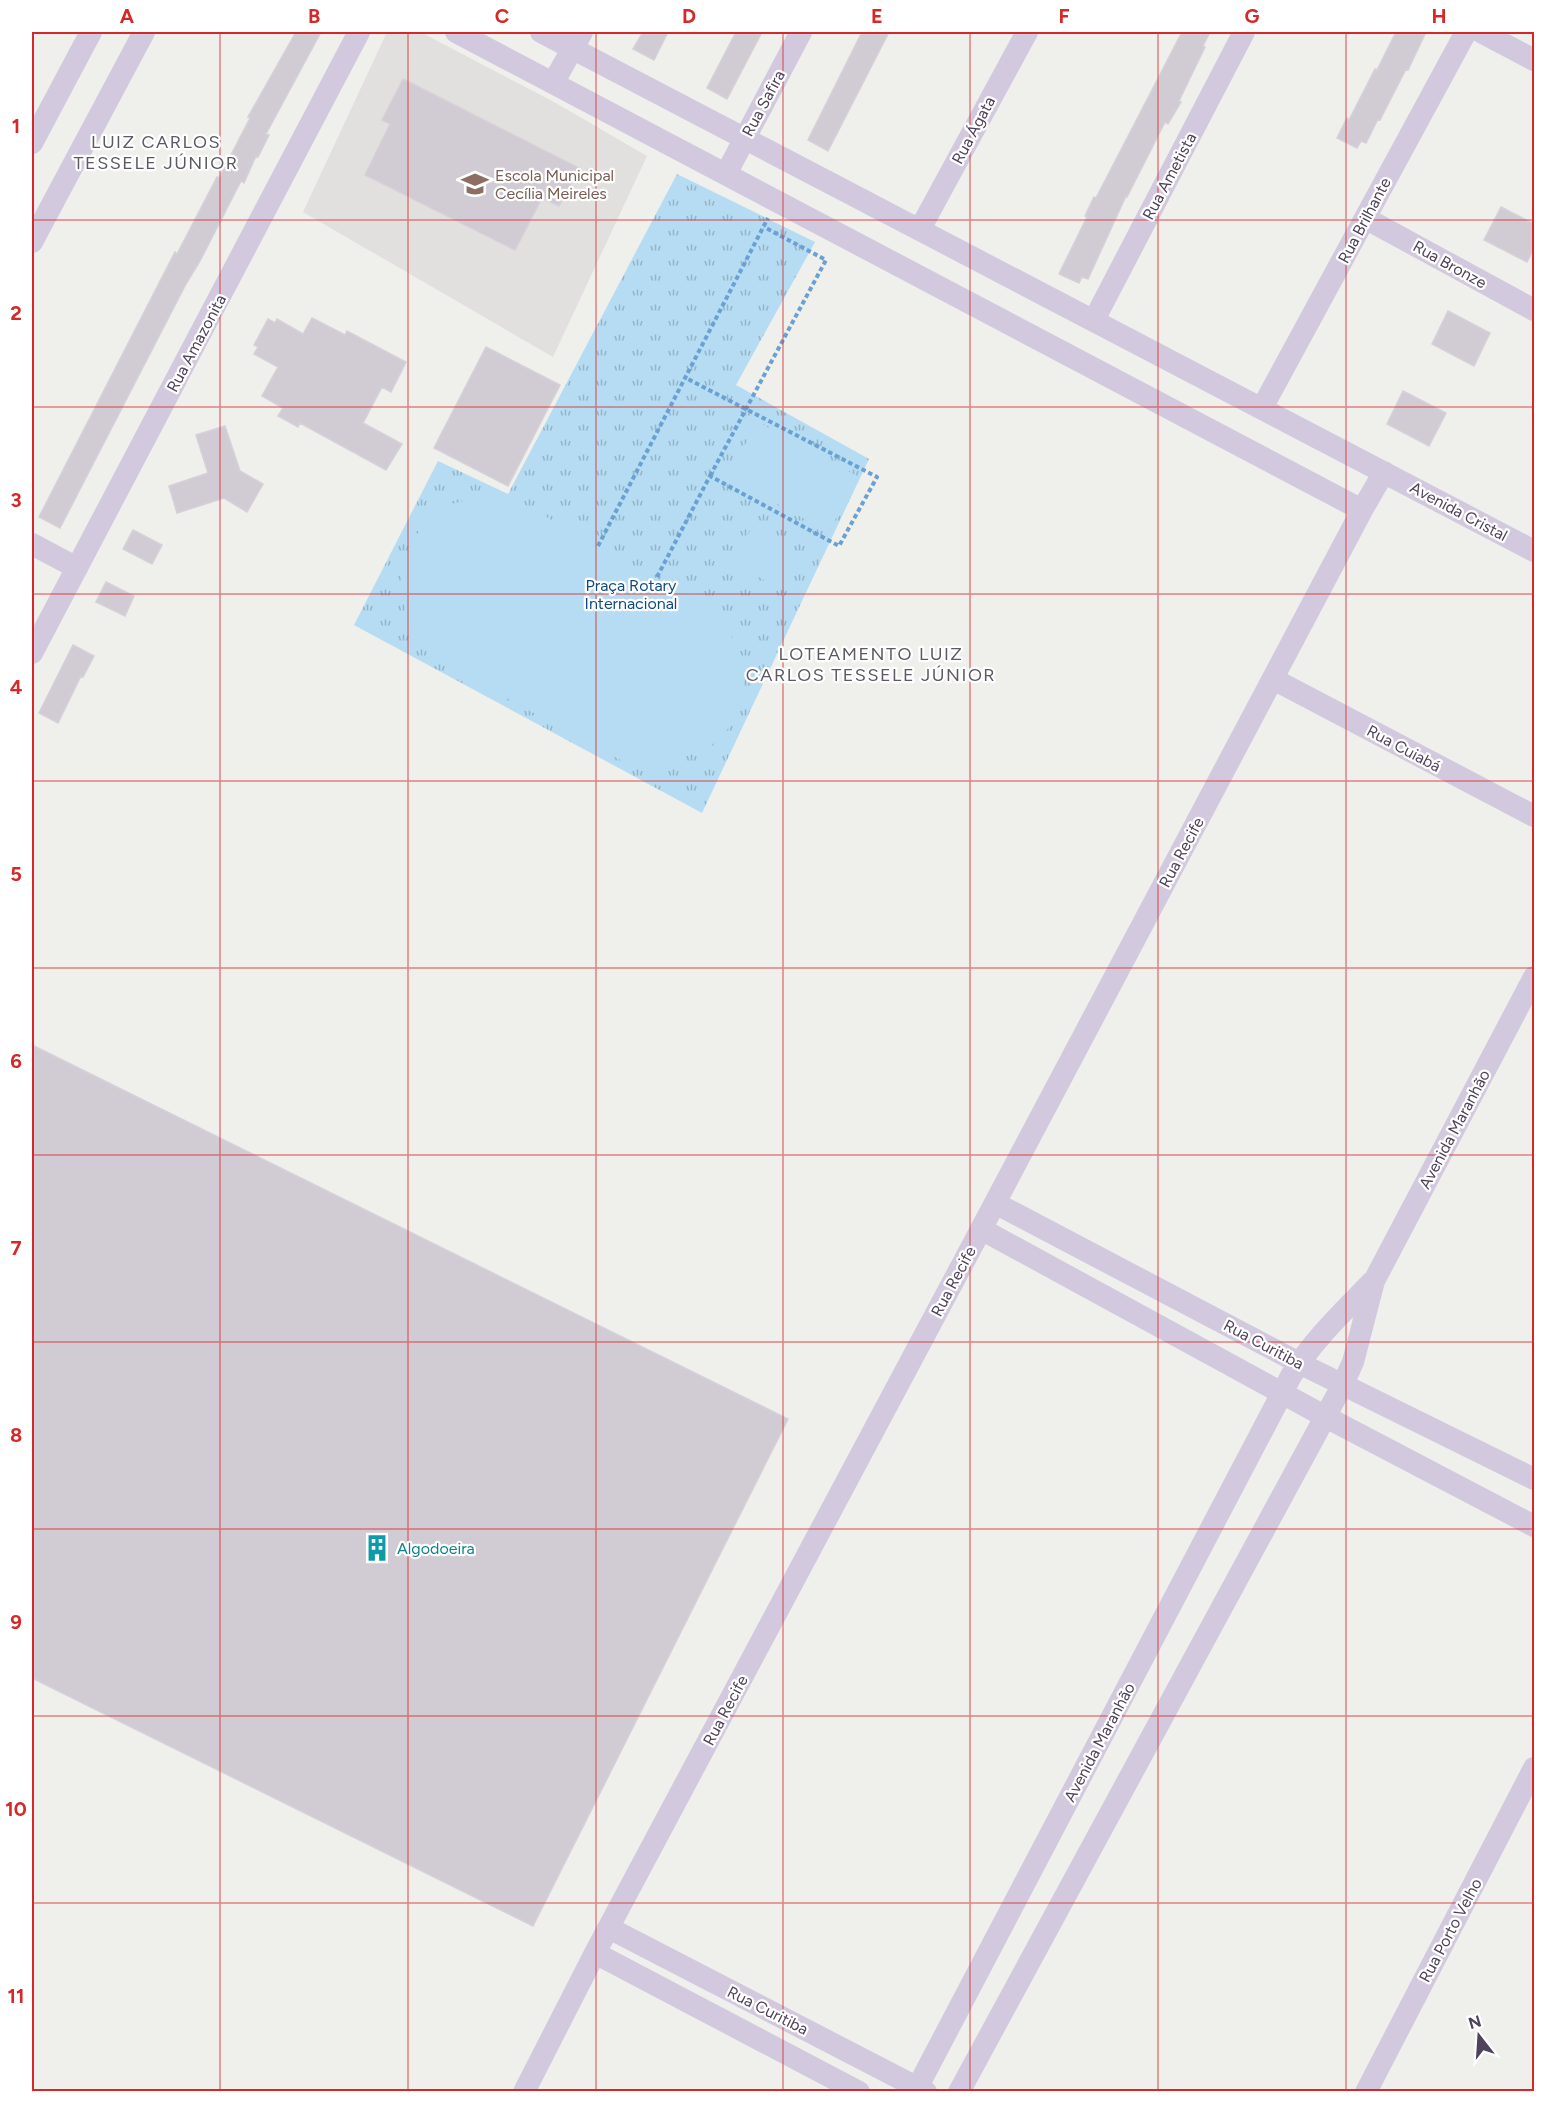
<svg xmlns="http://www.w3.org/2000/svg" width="1566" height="2123" font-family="Figtree,sans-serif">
<defs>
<pattern id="park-tufts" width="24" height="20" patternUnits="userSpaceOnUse" patternTransform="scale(1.5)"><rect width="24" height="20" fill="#b5dcf2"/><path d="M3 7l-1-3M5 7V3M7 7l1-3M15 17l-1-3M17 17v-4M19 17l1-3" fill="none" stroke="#95b4c7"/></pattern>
</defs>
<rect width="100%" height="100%" fill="#efefec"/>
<!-- education -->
<path fill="#e1e0de" d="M 387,32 L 420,32 L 554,102 L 647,156 L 553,357 L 303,212 Z"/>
<!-- park -->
<path fill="url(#park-tufts)" d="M 677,174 L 815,242 L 736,385 L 869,459 L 702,813 L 354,625 L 438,461 L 508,494 Z"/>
<!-- pitch -->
<path fill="#b5dcf2" d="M 758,422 L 859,477 L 828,532 L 727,476 Z
M 500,498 L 516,500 L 715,611 C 741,646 754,675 735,717 C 729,728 720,741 708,747 C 684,760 655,764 628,764 L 438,661 C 405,625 385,580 416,536 C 424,524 432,515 445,507 C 461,499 483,499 500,498 Z
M 750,531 L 802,561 L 785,592 L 732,562 Z"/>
<!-- building -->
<path fill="#d1cbd4" stroke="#d6d0d9" stroke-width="1.5" d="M 296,32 L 321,32 L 266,134 L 269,135 L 258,157 L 256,156 L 244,183 L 241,181 L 200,261 L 186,284 L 60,528 L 39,517 L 175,252 L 177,254 L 217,177 L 219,178 L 250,118 L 248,117 Z
M 643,32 L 668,32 L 654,60 L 633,49 Z
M 736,32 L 762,32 L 727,99 L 707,88 Z
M 862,32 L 889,32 L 828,151 L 808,140 Z
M 1182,32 L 1210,32 L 1203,46 L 1205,47 L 1179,101 L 1181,102 L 1168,124 L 1165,122 L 1127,197 L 1126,196 L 1088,279 L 1082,277 L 1079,283 L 1059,274 L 1087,217 L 1085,216 L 1094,197 L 1096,198 Z
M 1396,32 L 1426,32 L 1408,70 L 1406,69 L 1380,120 L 1378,119 L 1366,143 L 1361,141 L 1357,148 L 1337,138 L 1347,118 L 1349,120 L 1375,69 L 1377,70 Z
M 403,79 L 579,168 L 559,206 L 542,198 L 515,250 L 365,175 L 390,124 L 382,120 Z
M 1501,207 L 1534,224 L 1534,248 L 1527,262 L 1484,240 Z
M 1448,311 L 1490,333 L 1474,366 L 1432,344 Z
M 312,318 L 345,335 L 347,331 L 406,362 L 391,392 L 382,387 L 363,423 L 402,444 L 386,470 L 300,423 L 298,427 L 278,416 L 283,408 L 262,396 L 278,367 L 254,354 L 258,347 L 254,345 L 268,319 L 275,323 L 277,319 L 303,334 Z
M 486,347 L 560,385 L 508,486 L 434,448 Z
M 1403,391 L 1446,413 L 1429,446 L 1387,424 Z
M 225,426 L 240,471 L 263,484 L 247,512 L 224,498 L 177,513 L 169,486 L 208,473 L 196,435 Z
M 133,530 L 162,545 L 152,564 L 123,549 Z
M 106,582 L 134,596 L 125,616 L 96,602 Z
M 73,645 L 94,656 L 83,677 L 81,676 L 58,723 L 39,713 Z
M 32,1045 L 788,1419 L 533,1926 L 32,1678 Z"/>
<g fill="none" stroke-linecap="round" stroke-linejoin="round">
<!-- path -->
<path stroke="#6ba1d2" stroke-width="4" stroke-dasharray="4.5 3" stroke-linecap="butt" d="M 710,476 L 826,260 L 764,227
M 598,546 L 768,218
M 657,577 L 710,476 L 839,546 L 877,477 L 684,377"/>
<!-- minor -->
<path stroke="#d2c9de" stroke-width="22" d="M 456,32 L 1362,510
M 541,32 L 1534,551
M 1481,32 L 1534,60
M 553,83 L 582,32
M 32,143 L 91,32
M 726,174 L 801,32
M 1365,218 L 1534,310
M 920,229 L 1027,32
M 32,242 L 144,32
M 1094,320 L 1244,32
M 1262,408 L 1466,32
M 32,544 L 77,568
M 32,653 L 359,32
M 1273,679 L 1534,816
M 995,1203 L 1303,1365 L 1534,1479
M 981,1229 L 1324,1416 L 1534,1526
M 609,1928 L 926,2092
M 595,1953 L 859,2092
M 524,2092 L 595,1953 L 995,1203 L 1362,510 L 1384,472
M 915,2092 L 1291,1376 C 1312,1341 1344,1311 1372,1282
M 959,2092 L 1343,1384 L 1353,1362 L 1374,1281 L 1534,977
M 1366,2092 L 1534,1768"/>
</g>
<!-- grid -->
<path fill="none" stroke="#d62828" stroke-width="1.5" stroke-opacity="0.55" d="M 220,32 L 220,2092M 408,32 L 408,2092M 596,32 L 596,2092M 783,32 L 783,2092M 970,32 L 970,2092M 1158,32 L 1158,2092M 1346,32 L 1346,2092M 32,220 L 1534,220M 32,407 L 1534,407M 32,594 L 1534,594M 32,781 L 1534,781M 32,968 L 1534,968M 32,1155 L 1534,1155M 32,1342 L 1534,1342M 32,1529 L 1534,1529M 32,1716 L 1534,1716M 32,1903 L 1534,1903"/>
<!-- icons -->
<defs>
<symbol id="school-bare" viewBox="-9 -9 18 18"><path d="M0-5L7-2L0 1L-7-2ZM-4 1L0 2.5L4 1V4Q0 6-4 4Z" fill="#8d6e63" stroke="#fff" stroke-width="2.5" paint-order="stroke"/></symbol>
<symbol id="building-bare" viewBox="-9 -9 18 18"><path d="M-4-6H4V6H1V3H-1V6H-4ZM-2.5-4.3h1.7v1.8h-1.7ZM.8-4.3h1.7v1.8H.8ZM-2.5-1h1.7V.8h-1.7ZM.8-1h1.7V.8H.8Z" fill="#0f9aa8" stroke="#fff" stroke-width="2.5" paint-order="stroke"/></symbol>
</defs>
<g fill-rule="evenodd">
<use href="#school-bare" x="456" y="165" width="38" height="38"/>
<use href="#building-bare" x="358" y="1529" width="38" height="38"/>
</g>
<g text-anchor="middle" stroke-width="4.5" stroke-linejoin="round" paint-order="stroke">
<!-- street labels -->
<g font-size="16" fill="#4e435b" stroke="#fff">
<text transform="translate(763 103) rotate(-62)" y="6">Rua Safira</text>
<text transform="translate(973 130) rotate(-62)" y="6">Rua Ágata</text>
<text transform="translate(1169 176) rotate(-62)" y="6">Rua Ametista</text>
<text transform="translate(1364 220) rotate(-62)" y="6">Rua Brilhante</text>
<text transform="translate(1450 264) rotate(29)" y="6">Rua Bronze</text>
<text transform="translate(196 343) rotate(-62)" y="6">Rua Amazonita</text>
<text transform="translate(1459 511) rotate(28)" y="6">Avenida Cristal</text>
<text transform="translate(1404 748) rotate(28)" y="6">Rua Cuiabá</text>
<text transform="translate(1181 852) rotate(-62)" y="6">Rua Recife</text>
<text transform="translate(1454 1129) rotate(-62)" y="6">Avenida Maranhão</text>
<text transform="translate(953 1281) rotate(-62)" y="6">Rua Recife</text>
<text transform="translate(1264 1344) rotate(28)" y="6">Rua Curitiba</text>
<text transform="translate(725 1710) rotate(-62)" y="6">Rua Recife</text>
<text transform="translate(1099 1742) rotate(-62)" y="6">Avenida Maranhão</text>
<text transform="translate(1450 1930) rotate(-62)" y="6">Rua Porto Velho</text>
<text transform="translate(768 2010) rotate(27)" y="6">Rua Curitiba</text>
</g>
<!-- education labels -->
<g font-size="16" fill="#785e54" stroke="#fff" text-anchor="start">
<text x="495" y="181">Escola Municipal<tspan x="495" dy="18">Cecília Meireles</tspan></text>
</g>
<!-- park labels -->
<g font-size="16" fill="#0f4b81" stroke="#fff">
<text x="631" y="591">Praça Rotary<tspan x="631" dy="18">Internacional</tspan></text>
</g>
<!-- culture labels -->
<g font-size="16" fill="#0d838f" stroke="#fff" text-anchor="start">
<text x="397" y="1554">Algodoeira</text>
</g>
<!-- neighbourhood labels -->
<g font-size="18" letter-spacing="1.5" fill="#5d5862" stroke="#fff">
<text x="156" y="148">LUIZ CARLOS<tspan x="156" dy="21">TESSELE JÚNIOR</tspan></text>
<text x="871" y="660">LOTEAMENTO LUIZ<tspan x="871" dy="21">CARLOS TESSELE JÚNIOR</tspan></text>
</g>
</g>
<!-- border -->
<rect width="1566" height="2123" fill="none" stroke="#ffffff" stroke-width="66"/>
<!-- north arrow -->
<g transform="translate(1479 2036) rotate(343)" stroke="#ffffff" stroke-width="4.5" paint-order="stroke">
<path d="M0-4.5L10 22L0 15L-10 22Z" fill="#4e435b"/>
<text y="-9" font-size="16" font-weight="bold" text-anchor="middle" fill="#4e435b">N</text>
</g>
<rect x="33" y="33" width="1500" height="2057" fill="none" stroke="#d62828" stroke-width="2"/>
<g font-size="20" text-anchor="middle" font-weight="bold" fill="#d62828">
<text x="127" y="23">A</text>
<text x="314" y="23">B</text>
<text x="502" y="23">C</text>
<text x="689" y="23">D</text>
<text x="877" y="23">E</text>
<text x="1064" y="23">F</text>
<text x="1252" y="23">G</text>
<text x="1439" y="23">H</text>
<text x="16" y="133">1</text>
<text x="16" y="320">2</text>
<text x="16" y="507">3</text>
<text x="16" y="694">4</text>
<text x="16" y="881">5</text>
<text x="16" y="1068">6</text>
<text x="16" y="1255">7</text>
<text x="16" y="1442">8</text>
<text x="16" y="1629">9</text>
<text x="16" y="1816">10</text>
<text x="16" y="2003">11</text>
</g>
</svg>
